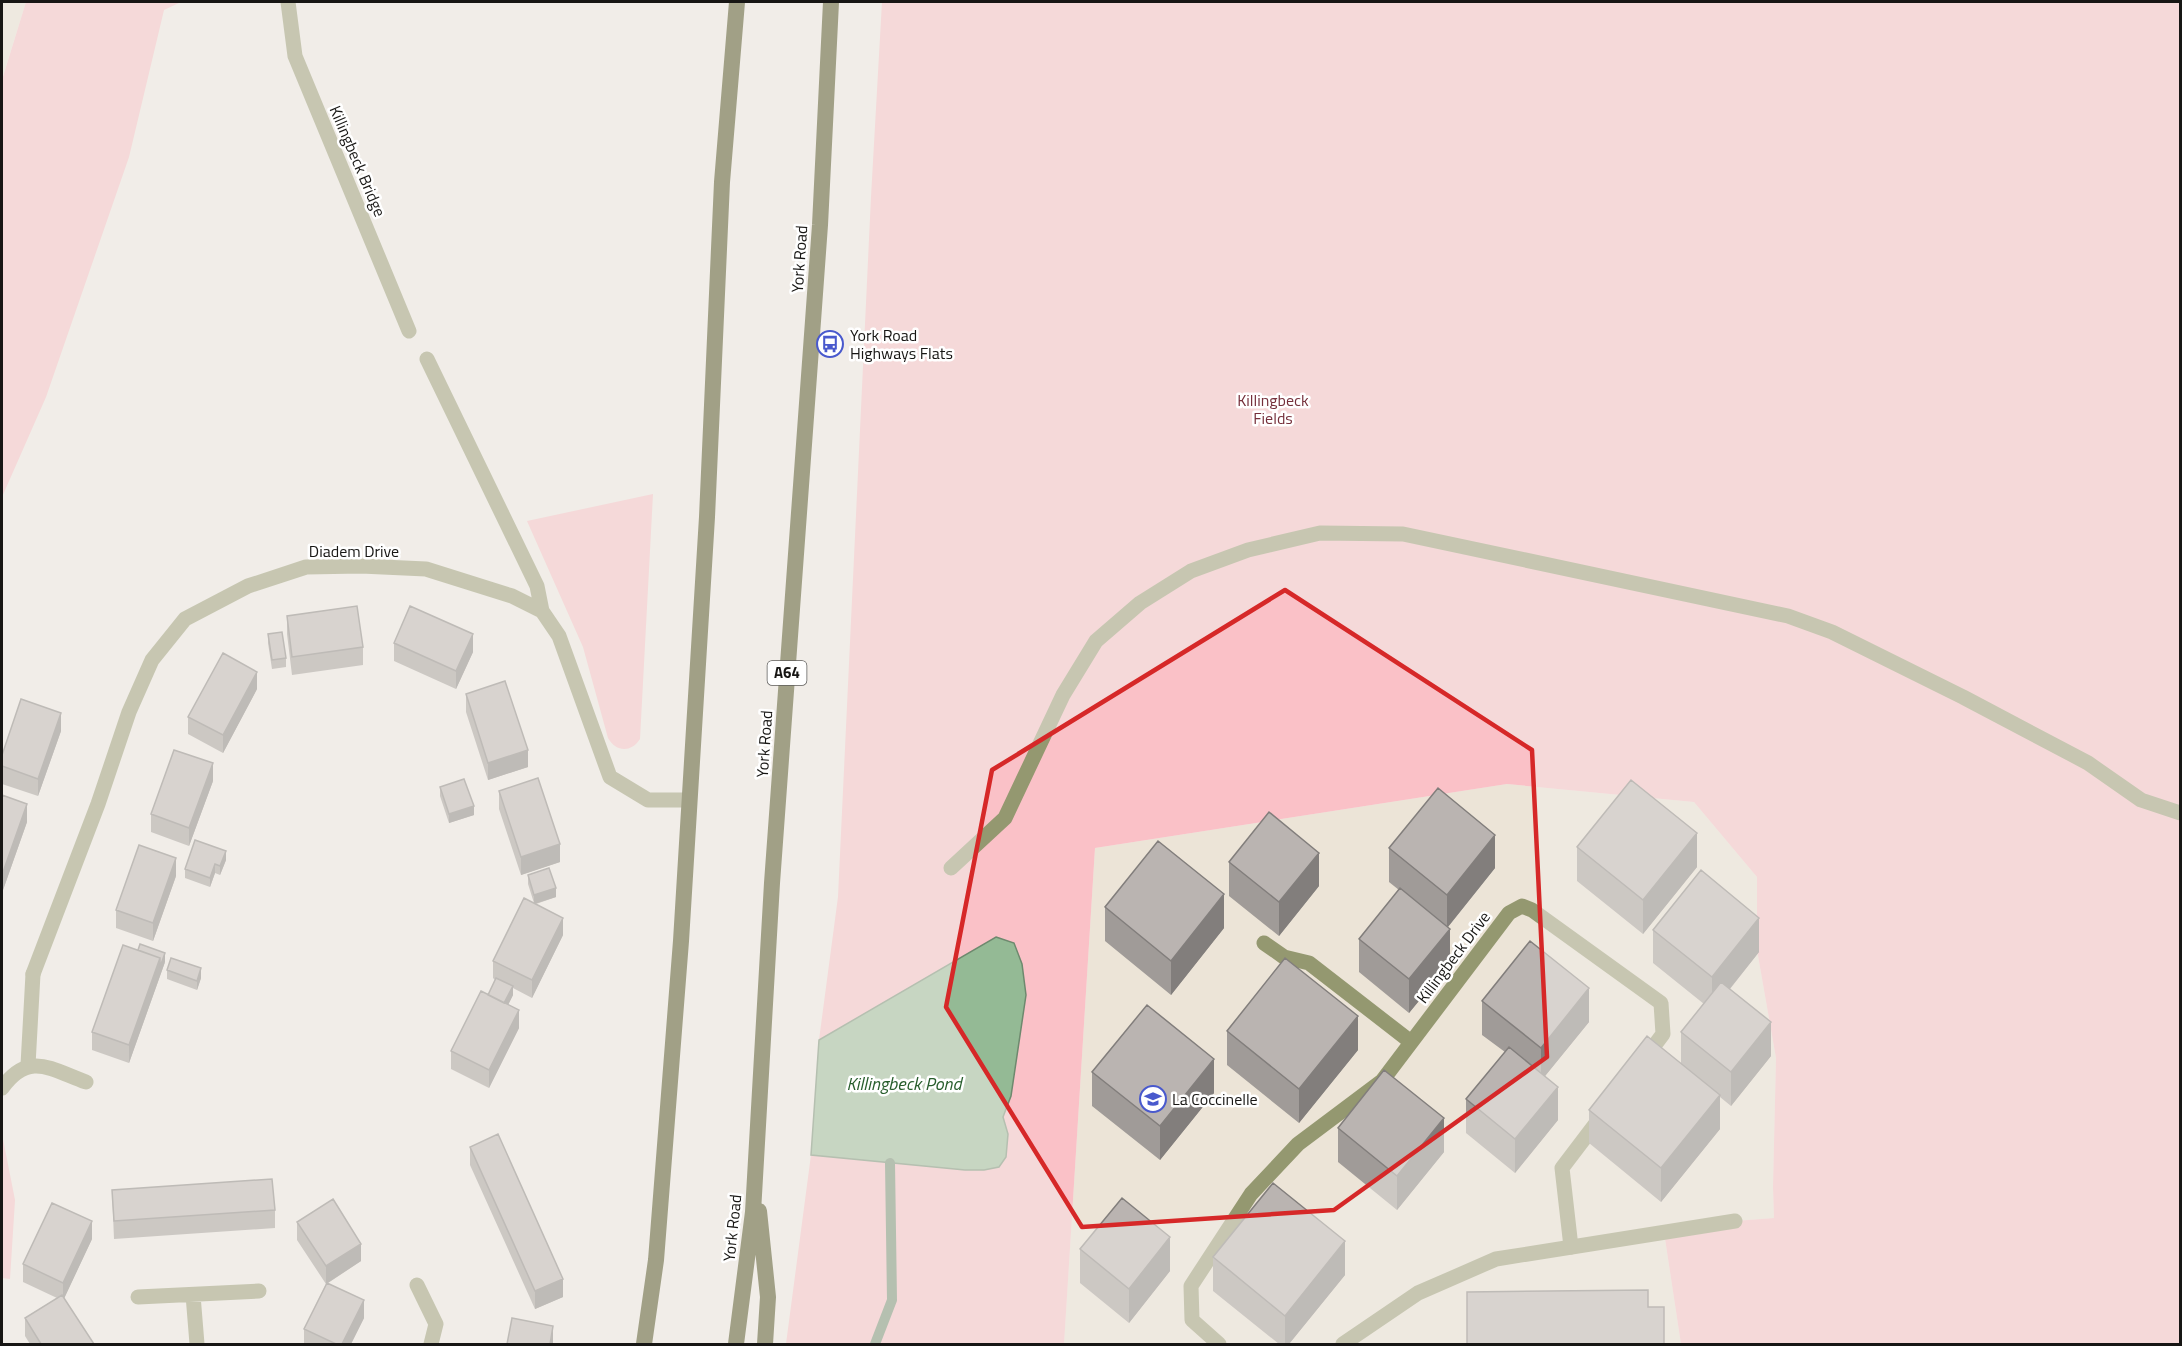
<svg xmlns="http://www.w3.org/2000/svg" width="2182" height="1346" font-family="'Titillium Web',sans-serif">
<rect width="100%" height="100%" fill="#f1ede8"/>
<!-- built -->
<path fill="#ece4d7" d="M 2,2 L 26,2 L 2,79 Z
M 1507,784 L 1694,802 L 1757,877 L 1757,950 L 1776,1058 L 1773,1187 L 1774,1218 L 1735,1221 L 1664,1232 L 1681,1344 L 1064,1344 L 1095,848 Z"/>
<!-- green -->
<path fill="#fac1c7" d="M 26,2 L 181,2 L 164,10 L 129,157 L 46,397 L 2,497 L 2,80 Z
M 882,2 L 2180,2 L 2180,1344 L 1681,1344 L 1664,1232 L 1735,1221 L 1774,1218 L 1773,1187 L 1776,1058 L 1757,950 L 1757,877 L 1694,802 L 1507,784 L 1095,848 L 1064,1344 L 786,1344 L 811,1155 L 819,1040 L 838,897 L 871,197 Z
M 653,494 L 640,739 C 631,753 616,752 608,738 L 583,647 L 527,521 Z
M 2,1134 L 15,1200 L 10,1279 L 2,1278 Z"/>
<!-- water -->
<path fill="#94ba95" stroke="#6e896e" stroke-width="1.5" d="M 996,937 L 1014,943 L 1022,964 L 1026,995 L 1011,1096 L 1003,1117 L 1008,1134 L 1006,1157 L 999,1167 L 984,1170 L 965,1170 L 811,1155 L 819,1040 Z"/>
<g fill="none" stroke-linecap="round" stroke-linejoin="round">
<!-- stream -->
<path stroke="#6e896e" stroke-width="10" d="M 875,1344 L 892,1300 L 890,1163"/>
<!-- service -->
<path stroke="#949870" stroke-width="15" d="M 1264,943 L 1284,957 L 1309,963 L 1411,1042
M 28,1065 L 33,974
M 2,1088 C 29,1051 50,1069 86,1082
M 1571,1247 L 1562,1168 L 1600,1118
M 1219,1344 L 1192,1320 L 1191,1286 L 1251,1194 L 1298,1144 L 1382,1081 L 1509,913 L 1522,906 L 1532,910 L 1661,1003 L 1663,1034 L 1645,1058"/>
<!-- pedestrian -->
<path stroke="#949870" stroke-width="15" d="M 951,868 L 1005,818 L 1063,695 L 1096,641 L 1140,603 L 1191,571 L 1248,550 L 1320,533 L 1403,534 L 1788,616 L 1832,632 L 1963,697 L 2088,763 L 2141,800 L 2180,813"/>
<!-- minor -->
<path stroke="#949870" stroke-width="15" d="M 288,2 L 295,56 L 409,331
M 427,359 L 537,586 L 542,611
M 33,974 L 98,804 L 129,712 L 152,660 L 185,619 L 248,586 L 306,567 L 361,566 L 426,569 L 512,596 L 542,611 L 559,636 L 610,777 L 648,800 L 688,800
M 417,1285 L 436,1324 L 431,1344
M 193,1295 L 197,1344
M 138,1297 L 259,1291
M 1343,1344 L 1418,1293 L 1496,1259 L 1735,1221"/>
<!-- trunk -->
<path stroke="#404311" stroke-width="16" d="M 759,1211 L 768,1297 L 765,1344
M 644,1344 L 656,1260 L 681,941 L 707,517 L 722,182 L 737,2
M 736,1344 L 753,1212 L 772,883 L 820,225 L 831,2"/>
</g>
<!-- wall -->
<path fill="#a09b98" d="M 287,616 L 363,647 L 363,665 L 292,675 L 287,634 Z
M 268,634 L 286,658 L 286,667 L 272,669 L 268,643 Z
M 394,643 L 473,652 L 456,689 L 394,661 Z
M 257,689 L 223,753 L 188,734 L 188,717 Z
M 466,694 L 528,767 L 488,780 L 466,712 Z
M 61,731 L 38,796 L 2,784 L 2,755 Z
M 213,781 L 189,846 L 151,832 L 151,814 Z
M 440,787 L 474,815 L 449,823 L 440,796 Z
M 499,791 L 560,862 L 521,875 L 499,809 Z
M 2,795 L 27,822 L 3,890 L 2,889 Z
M 1577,847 L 1697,867 L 1643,934 L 1577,881 Z
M 1389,848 L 1495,868 L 1448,927 L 1450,963 L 1409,1013 L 1359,972 L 1359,939 L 1399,890 L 1389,882 Z
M 226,860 L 220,875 L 215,873 L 210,887 L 185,878 L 185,869 Z
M 1229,862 L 1319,886 L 1279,936 L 1229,896 Z
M 528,875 L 556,897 L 536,904 L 563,935 L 532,998 L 513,988 L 513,995 L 508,1005 L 519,1028 L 489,1088 L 451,1069 L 451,1051 L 488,995 L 495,980 L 493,978 L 493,961 L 534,903 L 528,884 Z
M 176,876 L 153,941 L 116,928 L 116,910 Z
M 1105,907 L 1224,928 L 1171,995 L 1105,941 Z
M 1653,930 L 1759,952 L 1730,989 L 1771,1056 L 1731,1106 L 1720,1097 L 1720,1129 L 1661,1202 L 1589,1143 L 1589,1110 L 1681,1063 L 1681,1032 L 1704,1004 L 1653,963 Z
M 165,962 L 129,1063 L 92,1050 L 92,1032 Z
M 167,970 L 201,978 L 197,990 L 167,979 Z
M 1482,1001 L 1589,1022 L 1545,1076 L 1558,1120 L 1515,1173 L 1466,1133 L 1466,1099 L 1505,1052 L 1482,1035 Z
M 1227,1031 L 1358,1050 L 1299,1123 L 1227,1065 Z
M 1092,1072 L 1214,1093 L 1160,1160 L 1092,1106 Z
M 1338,1128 L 1444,1152 L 1397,1210 L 1338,1162 Z
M 470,1147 L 563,1297 L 535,1309 L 470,1165 Z
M 112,1190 L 275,1210 L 275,1228 L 114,1239 Z
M 297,1222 L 361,1261 L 328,1283 L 364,1318 L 351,1344 L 304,1344 L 304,1329 L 326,1284 L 297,1240 Z
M 92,1239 L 64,1298 L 94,1344 L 30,1344 L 25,1336 L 25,1318 L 57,1298 L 23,1282 L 23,1264 Z
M 1080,1249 L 1170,1271 L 1129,1323 L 1080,1283 Z
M 1213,1257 L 1345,1275 L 1289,1344 L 1279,1344 L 1213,1291 Z"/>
<!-- shaded-wall -->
<path fill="#827e7c" d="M 473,634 L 473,652 L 456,689 L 456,671 Z
M 257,672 L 257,689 L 223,753 L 223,735 Z
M 61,713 L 61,731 L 38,796 L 38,779 Z
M 528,750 L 528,767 L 488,780 L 488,763 Z
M 213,763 L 213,781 L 189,846 L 189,828 Z
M 27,804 L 27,822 L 3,890 L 3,872 Z
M 474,806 L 474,815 L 449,823 L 449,814 Z
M 1697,833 L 1697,867 L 1643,934 L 1643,900 Z
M 1495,835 L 1495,868 L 1447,928 L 1447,895 Z
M 560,844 L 560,862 L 521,875 L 521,857 Z
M 226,851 L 226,860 L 220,875 L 220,866 Z
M 1319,853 L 1319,886 L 1279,936 L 1279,902 Z
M 176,858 L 176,876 L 153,941 L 153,923 Z
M 215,864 L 215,873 L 210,887 L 210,878 Z
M 556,888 L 556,897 L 534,904 L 534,895 Z
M 1224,894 L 1224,928 L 1171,995 L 1171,961 Z
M 563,918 L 563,935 L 532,998 L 532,980 Z
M 1759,918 L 1759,952 L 1712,1011 L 1712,977 Z
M 1450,929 L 1450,963 L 1409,1013 L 1409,979 Z
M 165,953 L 165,962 L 129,1063 L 129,1045 L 160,958 Z
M 201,968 L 201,978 L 197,990 L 197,981 Z
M 513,986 L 513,995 L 504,1013 L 504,1003 Z
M 1589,988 L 1589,1022 L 1541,1081 L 1541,1048 Z
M 519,1010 L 519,1028 L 489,1088 L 489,1070 Z
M 1358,1016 L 1358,1050 L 1299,1123 L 1299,1089 Z
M 1771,1022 L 1771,1056 L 1731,1106 L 1731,1072 Z
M 1214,1059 L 1214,1093 L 1160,1160 L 1160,1126 Z
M 1558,1087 L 1558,1120 L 1515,1173 L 1515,1139 Z
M 1720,1095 L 1720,1129 L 1661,1202 L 1661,1168 Z
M 1444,1118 L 1444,1152 L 1397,1210 L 1397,1176 Z
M 92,1221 L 92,1239 L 63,1301 L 63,1283 Z
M 1170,1237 L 1170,1271 L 1129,1323 L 1129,1289 Z
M 1345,1241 L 1345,1275 L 1289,1344 L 1285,1344 L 1285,1316 Z
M 361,1244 L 361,1261 L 326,1284 L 326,1266 Z
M 563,1279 L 563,1297 L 535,1309 L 535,1291 Z
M 364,1300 L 364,1318 L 351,1344 L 342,1344 Z
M 553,1326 L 553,1344 L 550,1344 Z"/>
<!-- building -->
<path fill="#bab4b1" stroke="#827e7c" stroke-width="1.5" d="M 357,606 L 363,647 L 292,657 L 287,616 Z
M 410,606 L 473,634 L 456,671 L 394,643 Z
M 282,632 L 286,658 L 272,660 L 268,634 Z
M 223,653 L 257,672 L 223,735 L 188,717 Z
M 505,681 L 528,750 L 488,763 L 466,694 Z
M 21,699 L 61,713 L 38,779 L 2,766 L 2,755 Z
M 174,750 L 213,763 L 189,828 L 151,814 Z
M 538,778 L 560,844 L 521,857 L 499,791 Z
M 464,779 L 474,806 L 449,814 L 440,787 Z
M 1631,780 L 1697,833 L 1643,900 L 1577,847 Z
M 1438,788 L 1495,835 L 1447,895 L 1389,848 Z
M 2,795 L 27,804 L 3,872 L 2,871 Z
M 1269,812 L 1319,853 L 1279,902 L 1229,862 Z
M 195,840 L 226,851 L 220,866 L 215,864 L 210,878 L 185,869 Z
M 1158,841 L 1224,894 L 1171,961 L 1105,907 Z
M 139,845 L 176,858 L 153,923 L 116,910 Z
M 549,868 L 556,888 L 534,895 L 528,875 Z
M 1701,870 L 1759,918 L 1712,977 L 1653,930 Z
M 1400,888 L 1450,929 L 1409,979 L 1359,939 Z
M 524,898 L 563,918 L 532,980 L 493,961 Z
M 1530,941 L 1589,988 L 1541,1048 L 1482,1001 Z
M 140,944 L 165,953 L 160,967 L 160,958 L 138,950 Z
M 123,945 L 160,958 L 129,1045 L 92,1032 Z
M 171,958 L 201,968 L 197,981 L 167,970 Z
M 1285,958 L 1358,1016 L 1299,1089 L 1227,1031 Z
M 496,978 L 513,986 L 504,1003 L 488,995 Z
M 1721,982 L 1771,1022 L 1731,1072 L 1681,1032 Z
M 481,991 L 519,1010 L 489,1070 L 451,1051 Z
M 1147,1005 L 1214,1059 L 1160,1126 L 1092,1072 Z
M 1647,1036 L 1720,1095 L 1661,1168 L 1589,1110 Z
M 1509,1047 L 1558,1087 L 1515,1139 L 1466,1099 Z
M 1384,1070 L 1444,1118 L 1397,1176 L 1338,1128 Z
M 498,1134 L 563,1279 L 535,1291 L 470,1147 Z
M 272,1179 L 275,1210 L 114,1221 L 112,1190 Z
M 1273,1183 L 1345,1241 L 1285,1316 L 1213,1257 Z
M 1122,1198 L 1170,1237 L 1129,1289 L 1080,1249 Z
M 333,1199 L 361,1244 L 326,1266 L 297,1222 Z
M 52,1203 L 92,1221 L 63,1283 L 23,1264 Z
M 327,1283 L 364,1300 L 342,1344 L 336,1344 L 304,1329 Z
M 1648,1290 L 1648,1307 L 1664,1307 L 1664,1344 L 1467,1344 L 1467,1292 Z
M 62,1295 L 94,1344 L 41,1344 L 25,1318 Z
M 512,1318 L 553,1326 L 550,1344 L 507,1344 Z"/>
<!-- marked area -->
<path d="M0 0H2182V1346H0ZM 1285,590 L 1532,750 L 1547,1057 L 1334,1210 L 1082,1227 L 946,1007 L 992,770 Z" fill="#f1ede8" fill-opacity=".55" fill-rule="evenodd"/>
<path fill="none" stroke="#d62828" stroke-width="4.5" stroke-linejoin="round" d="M 1285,590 L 1532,750 L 1547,1057 L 1334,1210 L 1082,1227 L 946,1007 L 992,770 Z"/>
<!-- icons -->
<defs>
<symbol id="bus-ring" viewBox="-11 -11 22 22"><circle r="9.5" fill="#fff" stroke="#4959cd" stroke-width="1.5"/><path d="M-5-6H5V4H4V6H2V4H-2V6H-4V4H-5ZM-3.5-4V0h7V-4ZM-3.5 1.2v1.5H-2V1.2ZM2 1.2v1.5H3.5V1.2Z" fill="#4959cd"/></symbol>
<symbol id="school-ring" viewBox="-11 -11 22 22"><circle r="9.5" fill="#fff" stroke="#4959cd" stroke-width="1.5"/><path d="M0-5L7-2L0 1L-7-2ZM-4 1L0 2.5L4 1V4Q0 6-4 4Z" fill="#4959cd"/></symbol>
</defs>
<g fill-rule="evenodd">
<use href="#bus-ring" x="815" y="329" width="30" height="30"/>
<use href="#school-ring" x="1138" y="1084" width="30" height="30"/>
</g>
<g text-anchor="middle" stroke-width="5" stroke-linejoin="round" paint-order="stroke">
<!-- shield labels -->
<rect fill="#fff" stroke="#5d5c5a" stroke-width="1.5" x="767.5" y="661" width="39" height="24" rx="4.5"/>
<g font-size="15" font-weight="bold" fill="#171614">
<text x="787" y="678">A64</text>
</g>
<!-- street labels -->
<g font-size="16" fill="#171614" stroke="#fff">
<text transform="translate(358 161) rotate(67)" y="6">Killingbeck Bridge</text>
<text transform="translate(799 259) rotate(-86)" y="6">York Road</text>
<text x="354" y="557">Diadem Drive</text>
<text transform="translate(764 744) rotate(-86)" y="6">York Road</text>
<text transform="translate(1453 957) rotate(-53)" y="6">Killingbeck Drive</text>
<text transform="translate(732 1228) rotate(-84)" y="6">York Road</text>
</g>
<!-- poi labels -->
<g font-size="16" fill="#171614" stroke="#fff" text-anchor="start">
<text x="850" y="341">York Road<tspan x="850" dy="18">Highways Flats</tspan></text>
<text x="1172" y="1105">La Coccinelle</text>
</g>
<!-- park labels -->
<g font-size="16" fill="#75303b" stroke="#fff">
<text x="1273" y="406">Killingbeck<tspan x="1273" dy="18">Fields</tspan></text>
</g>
<!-- water labels -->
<g font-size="18" font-style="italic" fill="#285e2d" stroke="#fff">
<text x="904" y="1090">Killingbeck Pond</text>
</g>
</g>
<!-- border -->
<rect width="2182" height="1346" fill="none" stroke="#171614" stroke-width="6"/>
</svg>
